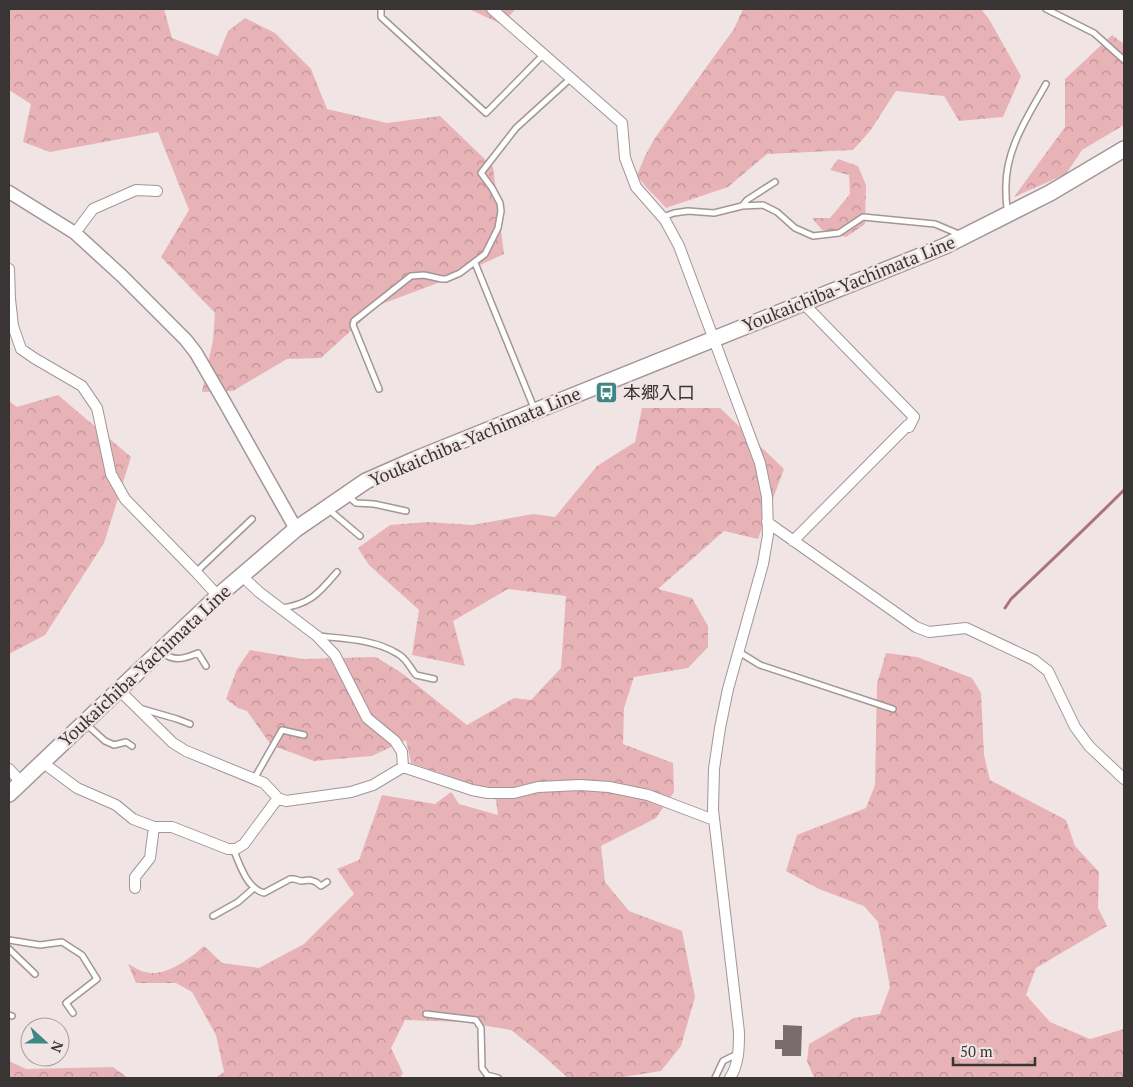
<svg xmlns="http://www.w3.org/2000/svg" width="1133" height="1087" font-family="'PT Serif','Noto Sans JP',serif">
<defs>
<pattern id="forest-crowns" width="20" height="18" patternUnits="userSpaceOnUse" patternTransform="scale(1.25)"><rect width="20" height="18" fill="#e8b3b7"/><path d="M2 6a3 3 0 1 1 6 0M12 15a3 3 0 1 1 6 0" fill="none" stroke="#bd9296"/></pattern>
</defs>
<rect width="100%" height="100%" fill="#f1e4e5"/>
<!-- forest -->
<path fill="url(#forest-crowns)" d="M 9,9 L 164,9 L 172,38 L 218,56 L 228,31 L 245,18 L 275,33 L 311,69 L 327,109 L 387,123 L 440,116 L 493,167 L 504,254 L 454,277 L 379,305 L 321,358 L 287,359 L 233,391 L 202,392 L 213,340 L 215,313 L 161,257 L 189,210 L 158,132 L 50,152 L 23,142 L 31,104 L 9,90 Z
M 469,9 L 516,9 L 501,24 Z
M 743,9 L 981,9 L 989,19 L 1021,76 L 1003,117 L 959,121 L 944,96 L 896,91 L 870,131 L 853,150 L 767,154 L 728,187 L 666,208 C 656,196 645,188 637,175 L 645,156 L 655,138 L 734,29 Z
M 1112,35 L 1124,44 L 1124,125 L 1082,150 L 1066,174 L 1014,197 L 1065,127 L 1065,79 Z
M 838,159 L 858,166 L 866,185 L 865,224 L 846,237 L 822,230 L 812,218 L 830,218 L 850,194 L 849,175 L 830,170 Z
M 58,395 L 131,457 L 104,543 L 45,635 L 9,654 L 9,401 L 17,407 Z
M 642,408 L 720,408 L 784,469 L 758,539 L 724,531 L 658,589 L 692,598 L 708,626 L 708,647 L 688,668 L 634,677 L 624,708 L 623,744 L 673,763 L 674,792 L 656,818 L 601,846 L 605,882 L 629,911 L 682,931 L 695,997 L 681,1046 L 661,1071 L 617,1078 L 568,1078 L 540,1053 L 511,1030 L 463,1022 L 405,1020 L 391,1048 L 403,1073 L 400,1078 L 215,1078 L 224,1072 L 216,1035 L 192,992 L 176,983 L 136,983 L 128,964 C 133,966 139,971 145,972 C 165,978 190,958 204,946 L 222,963 L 259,968 L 304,944 L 354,894 L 337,869 L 359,860 L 382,795 L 435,804 L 451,792 L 459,804 L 498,815 L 496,800 L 469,783 L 411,763 L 406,740 L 372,756 L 314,761 L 271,745 L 247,711 L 238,708 L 226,699 L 237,669 L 250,650 L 303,659 L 376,657 L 403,674 L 467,725 L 514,698 L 531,700 L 561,668 L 566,596 L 508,589 L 453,621 L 465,666 L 412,655 L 419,610 L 369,565 L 358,548 L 390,525 L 427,522 L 472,525 L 533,514 L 555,517 L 597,466 L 635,442 Z
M 886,653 L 917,657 L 972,678 L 981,693 L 984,755 L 990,780 L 1066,820 L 1075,846 L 1099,872 L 1098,908 L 1107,926 L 1036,968 L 1026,995 L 1050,1022 L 1090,1039 L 1124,1029 L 1124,1078 L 814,1078 L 807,1061 L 809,1044 L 854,1018 L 880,1014 L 890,987 L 878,922 L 864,906 L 819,889 L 786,871 L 797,835 L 866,808 L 875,785 L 877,684 Z
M 9,1061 L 26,1069 L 113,1067 L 128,1078 L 9,1078 Z"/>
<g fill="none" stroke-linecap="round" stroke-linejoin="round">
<!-- stream -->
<path stroke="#ac7379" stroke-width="3" d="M 1005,608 L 1011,599 C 1049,563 1087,527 1124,490"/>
</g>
<!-- building -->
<path fill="#786c6d" d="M 783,1025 L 802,1026 L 801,1056 L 782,1056 L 782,1049 L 775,1049 L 775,1040 L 783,1040 Z"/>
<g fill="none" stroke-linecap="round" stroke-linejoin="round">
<defs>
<path id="service" d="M 381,9 L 381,17 L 486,113 L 544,54
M 1046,9 L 1094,33 L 1124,60
M 742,206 L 747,200 L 775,182
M 1008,211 C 1006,205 1006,198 1006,192 C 1004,151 1027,118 1046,84
M 663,217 L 674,213 L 688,211 L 714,213 L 742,206 L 763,205 L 777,212 L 795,228 L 813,236 L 839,233 L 863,217 L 935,224 L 961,235
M 475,263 L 534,408
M 379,389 L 353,325 L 354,321 L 411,276 L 424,275 L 442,279 L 446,279 L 460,273 L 485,254 L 498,228 L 501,211 L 500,203 L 492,188 L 481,173 L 516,128 L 571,78
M 348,496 L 356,503 L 374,504 L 406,511
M 328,509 L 360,536
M 196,572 L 252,519
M 281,608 C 310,605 320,592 337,572
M 318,636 C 345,639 374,639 398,654 C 407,659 410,668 416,675 L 434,679
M 161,652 C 174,662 184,659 198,653 L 206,666
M 739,652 L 760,665 L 893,709
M 139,708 L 177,719 L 190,724
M 85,723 L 105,741 L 114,745 L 126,742 L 132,746
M 254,779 L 282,730 L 304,735
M 233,849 C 240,864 246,888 264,893 L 290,879 L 294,879 L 301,881 L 310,880 L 316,882 L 321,886 L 327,882
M 213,916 L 238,902 L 254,888
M 9,940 L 40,945 L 62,942 L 82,955 L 97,979 L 66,1003 L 73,1013
M 9,949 L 35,974
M 426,1014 L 476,1020 L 481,1028 L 482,1068 L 487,1075 L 498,1078
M 9,1015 L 12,1016
M 715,1078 L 723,1061 L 737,1054"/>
<path id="minor" d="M 492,9 L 622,123 L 625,158 L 636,187 L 665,220 L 679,246 L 760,463 L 767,497 L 768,535 L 763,564 L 728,689 L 720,728 L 714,769 L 713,810 L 739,1032 C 739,1048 739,1064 730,1078
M 75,233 L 93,209 L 136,190 L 157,191
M 9,269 L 10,299 L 13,326 L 21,349 L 34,358 L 82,386 L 97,408 L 111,474 L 125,499 L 196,572 L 218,596
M 767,522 L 916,627 L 929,632 L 966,628 L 1034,660 L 1048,671 L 1075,727 L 1089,746 L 1124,779
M 793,541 L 908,425 L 909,427 L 914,417 L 803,303
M 242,576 L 259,592 L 317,636 L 335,655 L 367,718 L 395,741 L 402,752 L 403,767
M 119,690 L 173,743 L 186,751 L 264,783 L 278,798 L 286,801 L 351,792 L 373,785 L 403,767 L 472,790 L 488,793 L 514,793 L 538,787 L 580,785 L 609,787 L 648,795 L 714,820
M 42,762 L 77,788 L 116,805 L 133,819 L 154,827 L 172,827 L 228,849 L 236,849 L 244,844 L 278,798
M 9,769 L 21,782
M 135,888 L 135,877 L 150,858 L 154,827"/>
<path id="tertiary" d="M 9,192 L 75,233 L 122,276 L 186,340 L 196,353 L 225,403 L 296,529"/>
<path id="primary" d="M 9,794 L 218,596 L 296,529 L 366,481 L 416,459 L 945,246 L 1050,193 L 1124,149"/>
</defs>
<!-- service casing -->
<use href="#service" stroke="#a29697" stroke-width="8"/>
<!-- minor casing -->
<use href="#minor" stroke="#a29697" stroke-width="12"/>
<!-- tertiary casing -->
<use href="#tertiary" stroke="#a29697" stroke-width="15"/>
<!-- primary casing -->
<use href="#primary" stroke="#a29697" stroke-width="18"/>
<!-- service -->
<use href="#service" stroke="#fff" stroke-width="5"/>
<!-- minor -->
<use href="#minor" stroke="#fff" stroke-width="10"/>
<!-- tertiary -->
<use href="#tertiary" stroke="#fff" stroke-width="12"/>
<!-- primary -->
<use href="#primary" stroke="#fff" stroke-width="15"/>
</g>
<!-- icons -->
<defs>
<symbol id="bus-square" viewBox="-11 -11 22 22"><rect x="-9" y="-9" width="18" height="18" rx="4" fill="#3e8785" stroke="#f1e4e5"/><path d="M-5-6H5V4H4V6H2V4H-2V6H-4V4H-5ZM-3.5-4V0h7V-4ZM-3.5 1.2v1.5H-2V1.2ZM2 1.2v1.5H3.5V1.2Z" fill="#fff"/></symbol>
</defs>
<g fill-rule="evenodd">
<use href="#bus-square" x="594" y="380" width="25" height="25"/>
</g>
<g text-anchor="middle" stroke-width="5" stroke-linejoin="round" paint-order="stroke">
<!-- street labels -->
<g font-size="18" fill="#3a3535" stroke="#f1e4e5">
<text transform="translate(849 284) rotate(-22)" y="6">Youkaichiba-Yachimata Line</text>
<text transform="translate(475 437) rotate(-23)" y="6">Youkaichiba-Yachimata Line</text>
<text transform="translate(145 666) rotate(-43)" y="6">Youkaichiba-Yachimata Line</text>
</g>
<!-- poi labels -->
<g font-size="18" fill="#3a3535" stroke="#f1e4e5" text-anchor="start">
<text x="623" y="399">本郷入口</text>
</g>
</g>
<!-- border -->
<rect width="1133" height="1087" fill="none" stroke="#3a3535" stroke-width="20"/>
<!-- north arrow -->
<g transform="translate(45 1042) rotate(111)"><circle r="24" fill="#f1e4e5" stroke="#a89e9f"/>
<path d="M0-4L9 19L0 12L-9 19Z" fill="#3e8785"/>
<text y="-8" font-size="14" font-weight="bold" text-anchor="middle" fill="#3a3535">N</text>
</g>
<!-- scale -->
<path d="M953 1057v8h82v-8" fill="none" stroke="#3a3535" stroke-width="2.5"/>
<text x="960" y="1057" font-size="15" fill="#3a3535" stroke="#f1e4e5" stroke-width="4" paint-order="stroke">50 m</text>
</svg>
